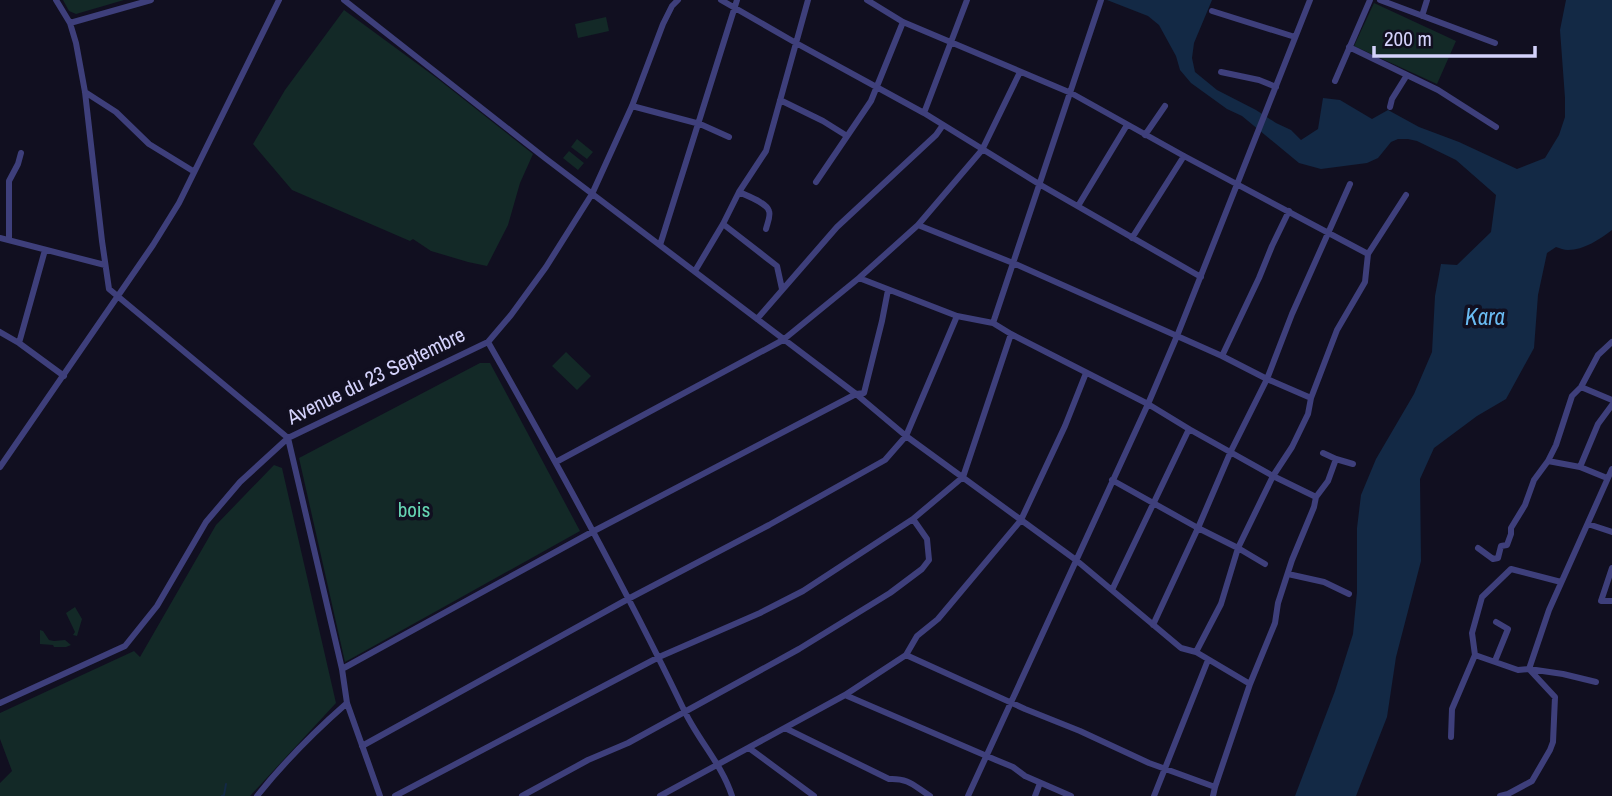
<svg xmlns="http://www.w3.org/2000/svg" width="1612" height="796" font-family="'Archivo Narrow',sans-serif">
<rect width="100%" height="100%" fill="#110f20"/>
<!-- green -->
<path fill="#132927" d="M 63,0 L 124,0 L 76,14 L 69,11 Z
M 1374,3 L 1456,41 L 1437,84 L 1354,46 Z
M 344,10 L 438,79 L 533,154 L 520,183 L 508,225 L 487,266 L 468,262 L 431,251 L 413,239 L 410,241 L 292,190 L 253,144 L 285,90 Z
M 606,17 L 609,31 L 578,38 L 575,24 Z
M 577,139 L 593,152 L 587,159 L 571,147 Z
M 569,151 L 584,163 L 578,170 L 563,158 Z
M 566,352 L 591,376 L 577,390 L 552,366 Z
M 480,363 L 490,363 L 580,531 L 345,662 L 299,458 Z
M 274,465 L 282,468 L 336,703 L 250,796 L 0,796 L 0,783 L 12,771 L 0,739 L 0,713 L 134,651 L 140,657 L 216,525 Z
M 75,607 L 82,619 L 77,636 L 73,635 L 75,632 L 66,613 Z
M 40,630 L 43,631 L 49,640 L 54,641 L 65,640 L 71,645 L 66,647 L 54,647 L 53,645 L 40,644 Z"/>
<!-- water -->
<path fill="#132945" d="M 1107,0 L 1212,0 L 1194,43 L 1192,58 L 1195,72 L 1217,90 L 1256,110 L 1276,123 L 1291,130 L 1301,140 L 1318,129 L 1323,98 L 1340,100 L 1372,119 L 1388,110 L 1419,127 L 1459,142 L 1517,169 L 1545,158 L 1559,135 L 1565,117 L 1565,98 L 1560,30 L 1566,0 L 1612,0 L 1612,230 C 1600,239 1584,250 1568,250 C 1564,250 1560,248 1556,247 L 1547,253 L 1538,295 L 1534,348 L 1506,399 L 1477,416 L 1434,448 L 1420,479 L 1421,561 L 1396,657 L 1387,717 L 1356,796 L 1295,796 L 1335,691 L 1353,634 L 1357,592 L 1357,528 L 1361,495 L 1376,459 L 1414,394 L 1432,352 L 1435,296 L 1441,264 L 1457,265 L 1491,232 L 1496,195 L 1456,160 L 1417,141 L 1408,139 L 1398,139 L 1391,142 L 1378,158 L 1367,163 L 1321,169 L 1299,163 L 1242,116 L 1227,109 L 1191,83 L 1180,70 L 1176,56 L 1159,25 L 1148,16 Z"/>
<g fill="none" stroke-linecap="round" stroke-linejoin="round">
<!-- stream -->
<path stroke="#132945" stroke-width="2" d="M 222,796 L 224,795 L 226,784"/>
<!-- minor -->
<path stroke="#3e3f7b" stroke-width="6" d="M 56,0 L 70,23 L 76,43 L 85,92 L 102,241 L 109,289 L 288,438 L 342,669 L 347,703 L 380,796
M 344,0 L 545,158 L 856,394 L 906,436 L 1076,560 L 1181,648 L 1196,652 L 1250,684
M 721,0 L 796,43 L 924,113 L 1039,184 L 1201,277
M 867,0 L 903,22 L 1071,93 L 1184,156 L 1368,254
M 1101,0 L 993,323 L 1011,334 L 1148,404 L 1189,429 L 1273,476 L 1316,497
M 1380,0 L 1495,43
M 1212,11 L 1295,37
M 1422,16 L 1427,0
M 70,23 L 151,0
M 1349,47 L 1438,90 L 1496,127
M 1221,72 L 1259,80 L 1276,87
M 1335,81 L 1370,0
M 85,92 L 116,112 L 149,144 L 193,171
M 780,100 L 823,121 L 847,136
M 632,106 L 700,124 L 729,137
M 1390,107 L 1392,99 L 1407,75
M 924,113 L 967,0
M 1145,135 L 1165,106
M 816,182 L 871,101 L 903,22
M 739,192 C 747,196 766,202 769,211 C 771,216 767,224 766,229
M 1078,206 L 1127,125
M 723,224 L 777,266 L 782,289
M 918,225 L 1013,263 L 1222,356 L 1267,379 L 1311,398
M 0,238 L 105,265
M 1132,238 L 1184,156
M 9,240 L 9,181 L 18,164 L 21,153
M 660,245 L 737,0
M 695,271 L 723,224 L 739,192 L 766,151 L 808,0
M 859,278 L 957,316 L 993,323
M 757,319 L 837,227 L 936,135 L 943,125
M 0,332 L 19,343 L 64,376
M 488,342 C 556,462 623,583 683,708 C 697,739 722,764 732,796
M 19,343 L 45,250
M 1222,356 L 1259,278 L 1272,246 L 1289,211
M 1581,387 L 1612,400
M 1323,453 L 1336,459 L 1353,464
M 1548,461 L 1580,467 L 1598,424 L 1612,405
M 556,462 L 783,340 L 859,278 L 918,225 L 982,150 L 1020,72
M 0,467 L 153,245 L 179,203 L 279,0
M 1580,467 L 1607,478
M 1112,480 L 1198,528 L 1238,548 L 1265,564
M 1588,524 L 1612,532
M 1478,548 L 1493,559 L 1498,558 L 1501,546 L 1507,545 L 1511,534 L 1511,528 L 1525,505 L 1534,480 L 1548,461 L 1556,445 L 1572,396 L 1581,387 L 1598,355 L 1612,342
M 1612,568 L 1601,601 L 1612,601
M 1288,574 L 1324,582 L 1349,594
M 1112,590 L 1189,429
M 1153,625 L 1198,528 L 1231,451 L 1267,379 L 1292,314 L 1350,184
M 1196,652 L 1221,604 L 1238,548 L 1273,476 L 1292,447 L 1308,414 L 1311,398 L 1337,330 L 1365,282 L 1368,254 L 1406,195
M 906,655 L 1025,709 L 1080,731 L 1149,763 L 1215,787 L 1213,796
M 1475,655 L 1472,633 L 1482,597 L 1511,569 L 1561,582
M 1495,661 L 1508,629 L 1496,622
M 342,669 L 592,532 L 856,394 L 864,393 L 882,321 L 888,290
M 845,695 L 906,655 L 917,636 L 938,619 L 1021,520 L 1065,426 L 1086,373
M 0,703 L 125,646 L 157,606 L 206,522 L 240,482 L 288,438 L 488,342 L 511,315 L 546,267 L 592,194 L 632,106 L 663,24 L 672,6 L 678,0
M 785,728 L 889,779 C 909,778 914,786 930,796
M 1451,737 L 1452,709 L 1475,655 L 1518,670 L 1529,669 L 1563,674 L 1596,682
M 362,746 L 628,599 L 769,525 L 885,460 L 906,436 L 957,316
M 749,748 L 814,796
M 1215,787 L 1250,684 L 1275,623 L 1278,603 L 1292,560 L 1314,507 L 1316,497 L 1328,481 L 1336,459
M 257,796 C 284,762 314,732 347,703
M 395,796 L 659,657 L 760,613 L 803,591 L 913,519 L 963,477 L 1011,334
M 522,796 L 588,760 L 628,743 L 799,649 L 890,593 L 922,569 L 929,560 L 927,539 L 913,519
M 660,796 L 845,695 L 996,760 L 1013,767 L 1025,776 L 1071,796
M 968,796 L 1148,404 L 1177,336 L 1310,0
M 1035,796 L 1040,783
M 1154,796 L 1208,660
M 1500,796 L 1508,794 L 1532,781 L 1550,750 L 1553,742 L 1555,697 L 1529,669 L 1549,610 L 1612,469"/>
</g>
<g text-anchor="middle" stroke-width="7" stroke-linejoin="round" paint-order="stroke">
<!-- street labels -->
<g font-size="21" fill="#d4d2fb" stroke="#110f20">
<text transform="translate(376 376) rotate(-26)" y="7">Avenue du 23 Septembre</text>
</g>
<!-- park labels -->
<g font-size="21" fill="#65d4b2" stroke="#110f20">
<text x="414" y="517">bois</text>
</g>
<!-- water labels -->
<g font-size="23" font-style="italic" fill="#69baf1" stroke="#110f20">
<text x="1485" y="325">Kara</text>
</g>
</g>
<!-- scale -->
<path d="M1374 46v10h161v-10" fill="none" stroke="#d4d2fb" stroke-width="3.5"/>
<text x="1384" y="46" font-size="21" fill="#d4d2fb" stroke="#110f20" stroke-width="5" paint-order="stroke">200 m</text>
</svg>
